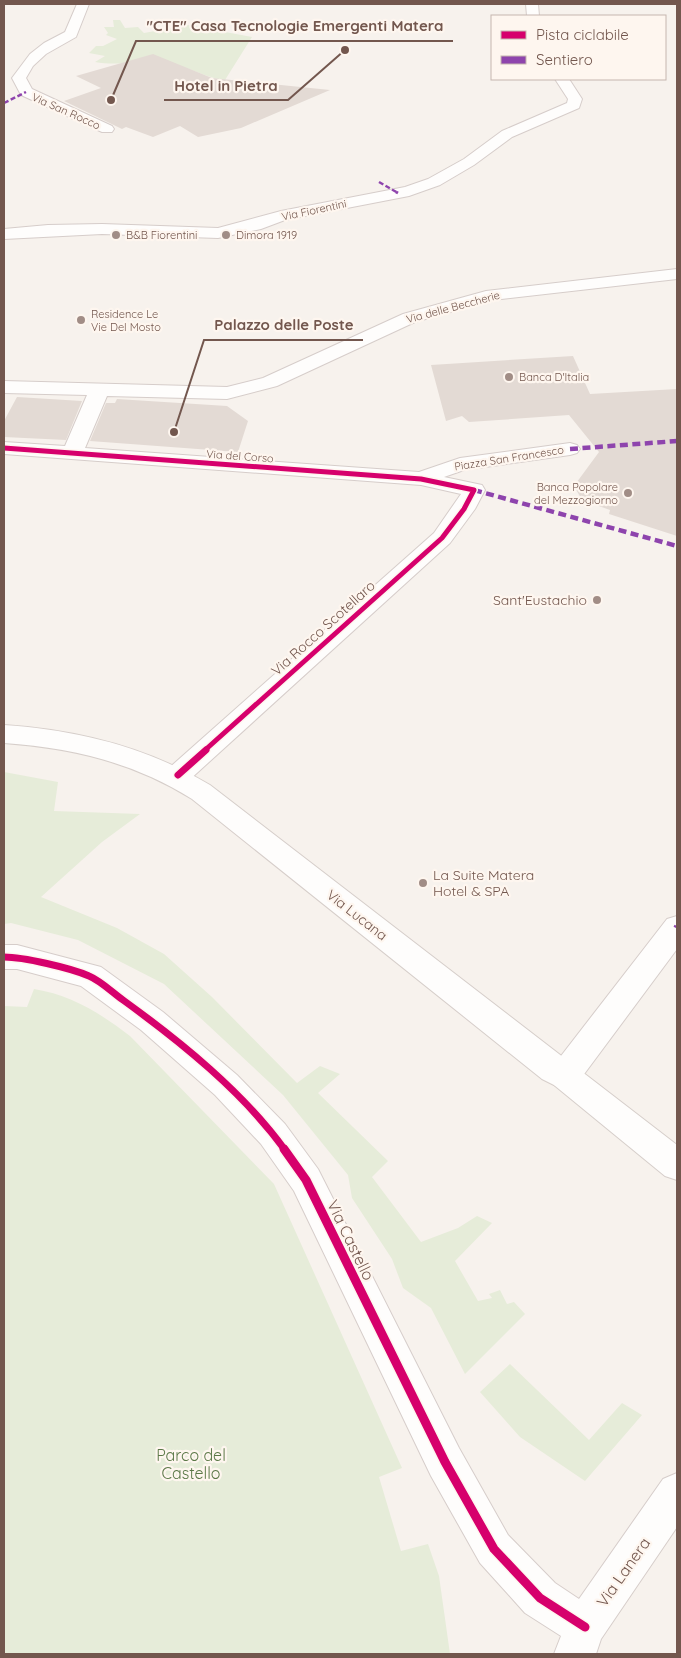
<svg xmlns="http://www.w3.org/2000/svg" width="681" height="1658" font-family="Quicksand,sans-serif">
<rect width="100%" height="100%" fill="#f7f2ed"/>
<!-- green -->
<path fill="#e6ecd9" d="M 113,20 L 120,20 L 125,28 L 138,27 L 144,33 L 188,25 L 252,37 L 225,80 C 207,78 193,69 176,65 C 151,58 120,67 95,62 L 105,56 L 89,53 L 96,46 L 103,46 L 117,39 L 106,35 L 108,33 L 104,27 L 114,27 Z
M 4,772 L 58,782 L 54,811 L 140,814 L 102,842 L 41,897 L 117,928 L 164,954 L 212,997 L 297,1083 L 320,1066 L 340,1074 L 318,1093 L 388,1161 L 372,1177 L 421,1242 L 458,1228 L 477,1216 L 492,1223 L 455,1261 L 478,1301 L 492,1298 L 489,1294 L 500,1290 L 507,1304 L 514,1302 L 525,1314 L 465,1374 L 431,1308 L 403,1288 L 392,1259 L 352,1198 L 348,1175 L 283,1095 L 164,984 L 78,940 L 11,923 L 4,924 Z
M 34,989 C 71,995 100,1013 130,1036 L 274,1184 L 402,1468 L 379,1477 L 401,1551 L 428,1544 L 439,1576 L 450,1654 L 4,1654 L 4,1006 L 27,1007 Z
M 510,1364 L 589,1440 L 622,1403 L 642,1415 L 585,1481 L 520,1437 L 480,1392 Z"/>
<!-- building -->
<path fill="#e3dad4" d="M 153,54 L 212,78 L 330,90 L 241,128 L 198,137 L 180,126 L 153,137 L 126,127 L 122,129 L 64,101 L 101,88 L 76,76 Z
M 573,356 L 590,394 L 677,389 L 677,536 L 609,514 L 610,510 L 582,500 L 574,486 L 599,452 L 569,415 L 469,422 L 462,416 L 446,421 L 431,365 Z
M 17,397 L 82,401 L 66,440 L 4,437 L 4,421 Z
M 117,399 L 227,406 L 248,421 L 238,452 L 90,441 L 106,403 L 115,403 Z"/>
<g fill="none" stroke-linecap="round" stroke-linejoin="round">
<defs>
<path id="street" d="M 77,4 L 89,4 L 76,37 L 46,54 L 33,66 L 26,78 L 32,89 L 112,126 L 114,129 L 112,132 L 102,132 L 21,95 L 12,78 L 30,54 L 44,43 L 65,32 Z
M 526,4 L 538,4 L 539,16 L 527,16 Z
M 555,79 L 569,79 L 582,99 L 579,108 L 512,137 L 474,165 L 440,185 L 409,196 L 285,220 L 261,229 L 218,238 L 102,234 L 4,239 L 4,229 L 48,225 L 102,224 L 218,228 L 281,211 L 405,187 L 428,179 L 464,159 L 502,131 L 567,103 L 568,99 Z
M 677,269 L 677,279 L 493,300 L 415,322 L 277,386 L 227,399 L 107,396 L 85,448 L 419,472 L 460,458 L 570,443 L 577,445 L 580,449 L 577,453 L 570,455 L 464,470 L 444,477 L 482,485 L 485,490 L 475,509 L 450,543 L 187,782 L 178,784 L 169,782 L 165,775 L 169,768 L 434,533 L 461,494 L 421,485 L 4,454 L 4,442 L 65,446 L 87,395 L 4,393 L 4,381 L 227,387 L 263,378 L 403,314 L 486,291 Z
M 677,916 L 677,949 L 576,1085 L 565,1089 L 554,1085 L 549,1075 L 554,1065 L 667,919 Z
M 4,945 L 17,945 L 101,967 L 163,1012 L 237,1075 L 285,1124 L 318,1169 L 459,1448 L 508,1535 L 555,1583 L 579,1599 L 663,1479 L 677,1473 L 677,1527 L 601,1639 L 596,1654 L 554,1654 L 561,1636 L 525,1613 L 480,1563 L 431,1476 L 294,1191 L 261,1144 L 215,1095 L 141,1030 L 81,986 L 17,969 L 4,969 Z"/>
<path id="secondary" d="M 4,725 C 78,730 147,747 210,785 L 677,1145 L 677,1180 L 665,1176 L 554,1085 L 542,1079 L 192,799 C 133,762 72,748 4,743 Z"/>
</defs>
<!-- street casing -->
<use href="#street" stroke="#d6cdca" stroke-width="2"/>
<!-- secondary casing -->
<use href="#secondary" stroke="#d6ceca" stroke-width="2"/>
<!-- street -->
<use href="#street" fill="#fefdfc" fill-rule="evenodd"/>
<!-- secondary -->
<use href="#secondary" fill="#fefdfc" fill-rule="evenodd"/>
<!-- quiet-far3 -->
<path stroke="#8e44ad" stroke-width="2.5" stroke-dasharray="5 2.5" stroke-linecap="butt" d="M 4,103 L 26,92
M 379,182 L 398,193"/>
<!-- quiet-far2 -->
<path stroke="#8e44ad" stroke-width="3" stroke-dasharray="7 3" stroke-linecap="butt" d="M 396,192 L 398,193"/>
<!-- quiet-far1 -->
<path stroke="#8e44ad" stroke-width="4.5" stroke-dasharray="8 4.5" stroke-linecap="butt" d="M 570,449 L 677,441
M 474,490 L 677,546"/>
<!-- quiet -->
<path stroke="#8e44ad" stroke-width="5.5" stroke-dasharray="11 5.5" stroke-linecap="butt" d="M 676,928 L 677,926"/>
<defs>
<path id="cycleway-far2" d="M 4,448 L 421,479 L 474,490 L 464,509 L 442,538 L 204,751"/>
<path id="cycleway-far1" d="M 178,775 L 206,750
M 4,957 C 23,957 71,968 89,976 C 101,981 113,993 123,1000 C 181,1042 243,1092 285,1150"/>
<path id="cycleway" d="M 284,1149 L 306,1180 L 445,1462 L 494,1549 L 540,1598 L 585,1627"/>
</defs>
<!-- cycleway-far2 casing -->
<use href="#cycleway-far2" stroke="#fef6ef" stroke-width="8"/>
<!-- cycleway-far1 casing -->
<use href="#cycleway-far1" stroke="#fef6ef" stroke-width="10"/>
<!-- cycleway casing -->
<use href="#cycleway" stroke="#fef6ef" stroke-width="12"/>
<!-- cycleway-far2 -->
<use href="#cycleway-far2" stroke="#d6006c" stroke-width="5"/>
<!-- cycleway-far1 -->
<use href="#cycleway-far1" stroke="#d6006c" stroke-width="7"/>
<!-- cycleway -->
<use href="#cycleway" stroke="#d6006c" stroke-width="9"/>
</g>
<!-- markers -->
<g fill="#a18d86" stroke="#fef6ef" stroke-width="2">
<circle cx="116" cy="235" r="5"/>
<circle cx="226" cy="235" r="5"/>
<circle cx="81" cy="320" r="5"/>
<circle cx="509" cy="377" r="5"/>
<circle cx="628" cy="493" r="5"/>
<circle cx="597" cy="600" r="5"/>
<circle cx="423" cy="883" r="5"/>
</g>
<g text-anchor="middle" stroke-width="4.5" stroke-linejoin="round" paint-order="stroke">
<!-- far-street labels -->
<g font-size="11" fill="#73574e" stroke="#fef6ef">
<text transform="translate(66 111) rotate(24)" y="4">Via San Rocco</text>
<text transform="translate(314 210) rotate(-12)" y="4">Via Fiorentini</text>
<text transform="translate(453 307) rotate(-15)" y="4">Via delle Beccherie</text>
<text transform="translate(240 456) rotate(4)" y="4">Via del Corso</text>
<text transform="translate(509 458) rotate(-9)" y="4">Piazza San Francesco</text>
</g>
<!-- far-poi labels -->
<g font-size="11" fill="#73574e" stroke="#fef6ef" text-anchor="start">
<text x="126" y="239">B&amp;B Fiorentini</text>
<text x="236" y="239">Dimora 1919</text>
<text x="91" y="318">Residence Le<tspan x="91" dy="13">Vie Del Mosto</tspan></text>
<text x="519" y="381">Banca D'Italia</text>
<text x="618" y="491" text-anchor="end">Banca Popolare<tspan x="618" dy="13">del Mezzogiorno</tspan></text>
</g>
<!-- poi labels -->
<g font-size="14" fill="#73574e" stroke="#fef6ef" text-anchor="end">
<text x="587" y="605">Sant'Eustachio</text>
<text x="433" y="880" text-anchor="start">La Suite Matera<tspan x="433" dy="16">Hotel &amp; SPA</tspan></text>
</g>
<!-- street labels -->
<g font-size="14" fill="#73574e" stroke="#fef6ef">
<text transform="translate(323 628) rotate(-42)" y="5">Via Rocco Scotellaro</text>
<text transform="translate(357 915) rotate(38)" y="5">Via Lucana</text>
</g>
<!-- near-street labels -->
<g font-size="16" fill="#73574e" stroke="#fef6ef">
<text transform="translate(351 1240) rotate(64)" y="6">Via Castello</text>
<text transform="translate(623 1572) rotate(-55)" y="6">Via Lanera</text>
</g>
<!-- near-park labels -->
<g font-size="16" fill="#5b7847" stroke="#fef6ef">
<text x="191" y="1461">Parco del<tspan x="191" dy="18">Castello</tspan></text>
</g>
</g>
<!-- callouts -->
<path fill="none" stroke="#73574e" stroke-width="2" d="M111 100L136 41H453M345 50L288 100H164M174 432L204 340H363"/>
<g fill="#73574e" stroke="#fef6ef" stroke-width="2">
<circle cx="111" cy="100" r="5"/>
<circle cx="345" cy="50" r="5"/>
<circle cx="174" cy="432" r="5"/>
</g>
<g font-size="15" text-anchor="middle" font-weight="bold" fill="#73574e" stroke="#fef6ef" stroke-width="4.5" stroke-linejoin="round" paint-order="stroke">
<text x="295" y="31">"CTE" Casa Tecnologie Emergenti Matera</text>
<text x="226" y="91">Hotel in Pietra</text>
<text x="284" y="330">Palazzo delle Poste</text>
</g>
<!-- border -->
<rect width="681" height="1658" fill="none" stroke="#73574e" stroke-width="10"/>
<!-- legend -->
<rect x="491" y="15" width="175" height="65" fill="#fef6ef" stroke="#c6b6af"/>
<rect x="501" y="31" width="25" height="8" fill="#d6006c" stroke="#c6b6af"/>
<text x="536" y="40" font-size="15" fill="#73574e">Pista ciclabile</text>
<rect x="501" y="56" width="25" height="8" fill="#8e44ad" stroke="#c6b6af"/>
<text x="536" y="65" font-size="15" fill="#73574e">Sentiero</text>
</svg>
